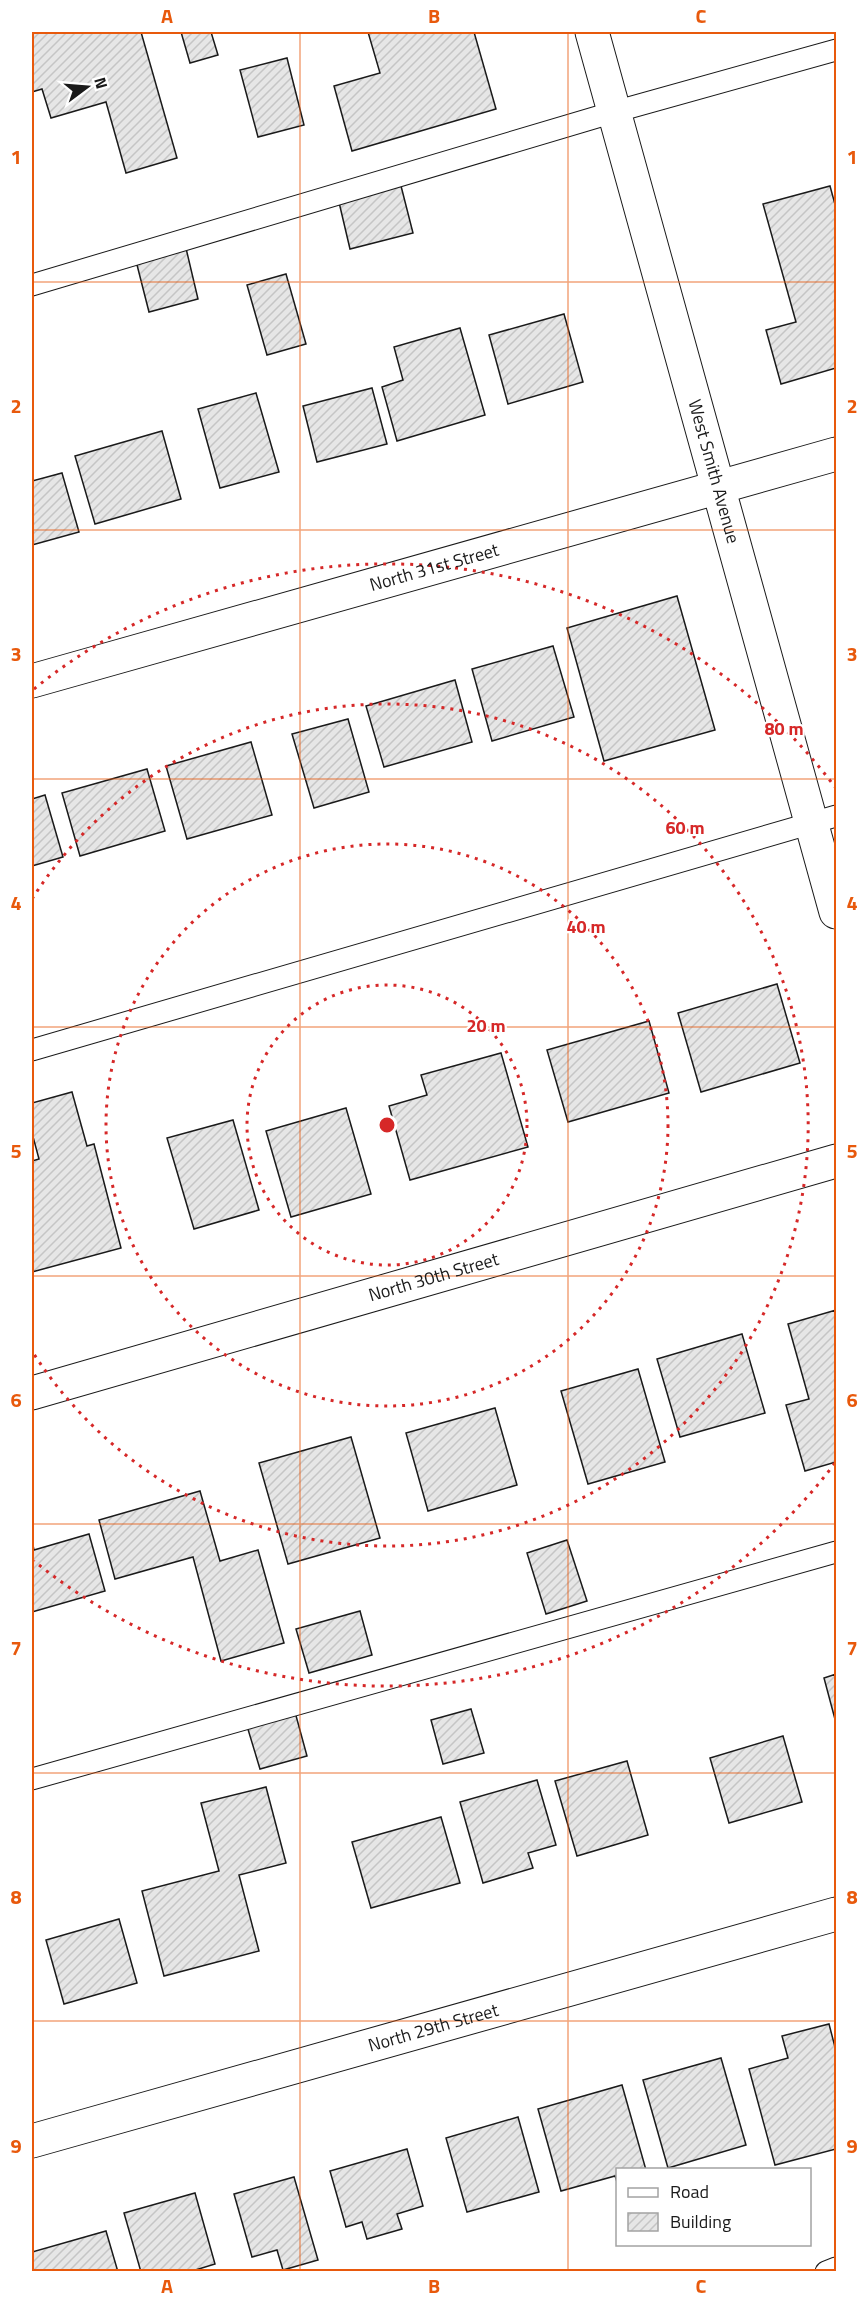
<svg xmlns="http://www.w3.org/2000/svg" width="868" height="2303" font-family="'Titillium Web',sans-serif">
<defs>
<pattern id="building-hatch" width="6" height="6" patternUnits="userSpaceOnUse" patternTransform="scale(1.5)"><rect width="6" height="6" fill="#e6e6e6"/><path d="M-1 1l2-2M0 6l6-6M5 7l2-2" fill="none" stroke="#c5c5c5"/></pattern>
</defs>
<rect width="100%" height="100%" fill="#fff"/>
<!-- building -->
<path fill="url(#building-hatch)" stroke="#1a1a1a" stroke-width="1.5" d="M 32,32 L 141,32 L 177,158 L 126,173 L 106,102 L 51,118 L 42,89 L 32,92 Z
M 181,32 L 211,32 L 218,55 L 190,63 Z
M 368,32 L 474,32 L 496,109 L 352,151 L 334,86 L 380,73 Z
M 287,58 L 304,125 L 258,137 L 240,70 Z
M 400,182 L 413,233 L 350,249 L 338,198 Z
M 830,186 L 836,208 L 836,368 L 781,384 L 766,330 L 796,322 L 763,204 Z
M 185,244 L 198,299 L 149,312 L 135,257 Z
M 286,274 L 306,344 L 267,355 L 247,285 Z
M 564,314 L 583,382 L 508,404 L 489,335 Z
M 460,328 L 485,415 L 397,441 L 382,387 L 403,380 L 394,347 Z
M 372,388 L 387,444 L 317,462 L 303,406 Z
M 256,393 L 279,472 L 220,488 L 198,409 Z
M 162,431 L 181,499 L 95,524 L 75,456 Z
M 62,473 L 79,532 L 32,545 L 32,481 Z
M 677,596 L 715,730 L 604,761 L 567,628 Z
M 553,646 L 574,717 L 492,741 L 472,669 Z
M 455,680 L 472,742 L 384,767 L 366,706 Z
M 348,719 L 369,792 L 314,808 L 292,734 Z
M 251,742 L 272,815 L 187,839 L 166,766 Z
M 147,769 L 165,831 L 80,856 L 62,793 Z
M 45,795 L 63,857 L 32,866 L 32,799 Z
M 777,984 L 800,1063 L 701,1092 L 678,1013 Z
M 649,1021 L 669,1093 L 568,1122 L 547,1050 Z
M 501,1053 L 528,1147 L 410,1180 L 389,1106 L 427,1095 L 421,1075 Z
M 72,1092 L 87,1146 L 94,1144 L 121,1248 L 32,1272 L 32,1161 L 39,1159 L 32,1133 L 32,1103 Z
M 346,1108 L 371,1194 L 291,1217 L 266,1131 Z
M 233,1120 L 259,1210 L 194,1229 L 167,1138 Z
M 836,1310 L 836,1462 L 805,1471 L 786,1405 L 809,1399 L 788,1324 Z
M 742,1334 L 765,1413 L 680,1437 L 657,1359 Z
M 638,1369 L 665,1462 L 588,1484 L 561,1391 Z
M 495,1408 L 517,1485 L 428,1511 L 406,1433 Z
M 351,1437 L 380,1538 L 288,1564 L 259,1463 Z
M 200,1491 L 220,1561 L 258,1550 L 284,1643 L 221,1661 L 193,1557 L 115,1579 L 99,1520 Z
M 89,1534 L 105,1591 L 32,1612 L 32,1541 L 34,1550 Z
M 567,1540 L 587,1601 L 546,1614 L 527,1553 Z
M 360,1611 L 372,1655 L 309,1673 L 296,1629 Z
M 836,1674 L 836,1723 L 824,1678 Z
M 471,1709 L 484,1753 L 443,1764 L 431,1720 Z
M 295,1712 L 307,1756 L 260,1769 L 247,1726 Z
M 783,1736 L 802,1802 L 729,1823 L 710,1758 Z
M 627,1761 L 648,1835 L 577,1856 L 555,1781 Z
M 537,1780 L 556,1845 L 528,1853 L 533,1868 L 483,1883 L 460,1802 Z
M 266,1787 L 286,1863 L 239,1875 L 259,1951 L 164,1976 L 142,1891 L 219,1871 L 201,1803 Z
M 441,1817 L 460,1883 L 371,1908 L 352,1842 Z
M 119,1919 L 137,1983 L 64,2004 L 46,1940 Z
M 829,2024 L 836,2051 L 836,2149 L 775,2165 L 749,2069 L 788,2058 L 782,2036 Z
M 721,2058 L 746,2145 L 668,2168 L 643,2080 Z
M 622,2085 L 646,2170 L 618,2170 L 618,2185 L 615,2176 L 561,2191 L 538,2109 Z
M 518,2117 L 539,2192 L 467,2212 L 446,2138 Z
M 407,2149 L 423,2206 L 397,2214 L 402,2229 L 367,2239 L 362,2222 L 346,2227 L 330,2171 Z
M 294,2177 L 318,2260 L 283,2270 L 277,2250 L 252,2257 L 234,2194 Z
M 195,2193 L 215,2264 L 189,2272 L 141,2272 L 124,2213 Z
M 106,2231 L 118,2272 L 32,2272 L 32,2252 Z"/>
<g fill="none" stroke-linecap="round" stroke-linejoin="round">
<defs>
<path id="service" d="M 32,285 L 614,112 L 836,50
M 32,1050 L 836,816
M 32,1779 L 836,1552
M 826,2272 L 836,2268"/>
<g id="minor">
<path id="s1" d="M 592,32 L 836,912"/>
<path id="s2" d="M 32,681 L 836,454"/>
<path id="s3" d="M 32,1393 L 836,1161"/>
<path id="s4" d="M 32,2141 L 836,1914"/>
</g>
</defs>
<!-- service casing -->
<use href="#service" stroke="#1a1a1a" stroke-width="23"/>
<!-- minor casing -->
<use href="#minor" stroke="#1a1a1a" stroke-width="35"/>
<!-- service -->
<use href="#service" stroke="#fff" stroke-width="21"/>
<!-- minor -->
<use href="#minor" stroke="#fff" stroke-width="33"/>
</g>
<!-- grid -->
<path fill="none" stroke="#e8590c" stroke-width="1.5" stroke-opacity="0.55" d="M 300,32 L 300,2272M 568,32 L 568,2272M 32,282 L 836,282M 32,530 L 836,530M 32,779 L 836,779M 32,1027 L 836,1027M 32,1276 L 836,1276M 32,1524 L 836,1524M 32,1773 L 836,1773M 32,2021 L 836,2021"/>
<!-- distance rings -->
<g fill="none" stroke="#d62828" stroke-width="3" stroke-dasharray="3 6">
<circle cx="387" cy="1125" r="140"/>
<circle cx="387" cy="1125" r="281"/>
<path d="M32 899A421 421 0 1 1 32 1351"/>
<path d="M835 1463A561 561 0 0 1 34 1561M34 689A561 561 0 0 1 835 787"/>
</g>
<g text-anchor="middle" stroke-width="4.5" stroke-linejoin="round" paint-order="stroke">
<!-- street labels -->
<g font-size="18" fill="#1a1a1a" stroke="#fff">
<text dy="6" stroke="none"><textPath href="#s1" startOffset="456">West Smith Avenue</textPath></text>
<text dy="6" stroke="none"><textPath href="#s2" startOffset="418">North 31st Street</textPath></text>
<text dy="6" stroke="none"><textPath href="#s3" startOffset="418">North 30th Street</textPath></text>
<text dy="6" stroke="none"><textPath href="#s4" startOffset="417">North 29th Street</textPath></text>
</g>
</g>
<circle cx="387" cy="1125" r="9" fill="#d62828" stroke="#fff" stroke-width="3"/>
<g font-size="18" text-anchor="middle" font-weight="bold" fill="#d62828" stroke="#fff" stroke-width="4.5" stroke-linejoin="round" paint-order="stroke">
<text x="784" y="735">80 m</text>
<text x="685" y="834">60 m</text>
<text x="586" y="933">40 m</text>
<text x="486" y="1032">20 m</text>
</g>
<!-- border -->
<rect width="868" height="2303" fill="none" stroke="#ffffff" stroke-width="66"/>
<!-- legend -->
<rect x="616" y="2168" width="195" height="78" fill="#ffffff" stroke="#a3a3a3" stroke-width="1.5"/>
<rect x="628" y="2188" width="30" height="9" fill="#ffffff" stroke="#a3a3a3" stroke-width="1.5"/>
<text x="670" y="2198" font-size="18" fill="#1a1a1a">Road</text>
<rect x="628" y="2213" width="30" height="18" fill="url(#building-hatch)" stroke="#a3a3a3" stroke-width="1.5"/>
<text x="670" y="2228" font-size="18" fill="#1a1a1a">Building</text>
<!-- north arrow -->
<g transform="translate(87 87) rotate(74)" stroke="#ffffff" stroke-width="4.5" paint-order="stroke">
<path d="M0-4.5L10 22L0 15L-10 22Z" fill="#1a1a1a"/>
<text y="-9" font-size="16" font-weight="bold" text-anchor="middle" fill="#1a1a1a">N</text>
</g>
<rect x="33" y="33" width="802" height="2237" fill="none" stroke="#e8590c" stroke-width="2"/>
<g font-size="20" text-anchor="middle" font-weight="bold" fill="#e8590c">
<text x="167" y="23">A</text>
<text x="434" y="23">B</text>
<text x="701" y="23">C</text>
<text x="16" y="164">1</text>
<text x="852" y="164">1</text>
<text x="16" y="413">2</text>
<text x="852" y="413">2</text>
<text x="16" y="661">3</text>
<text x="852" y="661">3</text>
<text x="16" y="910">4</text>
<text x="852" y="910">4</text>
<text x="16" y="1158">5</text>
<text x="852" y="1158">5</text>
<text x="16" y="1407">6</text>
<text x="852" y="1407">6</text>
<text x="16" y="1655">7</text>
<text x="852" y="1655">7</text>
<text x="16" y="1904">8</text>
<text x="852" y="1904">8</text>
<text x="16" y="2153">9</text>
<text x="852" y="2153">9</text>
<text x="167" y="2293">A</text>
<text x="434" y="2293">B</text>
<text x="701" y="2293">C</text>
</g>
</svg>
